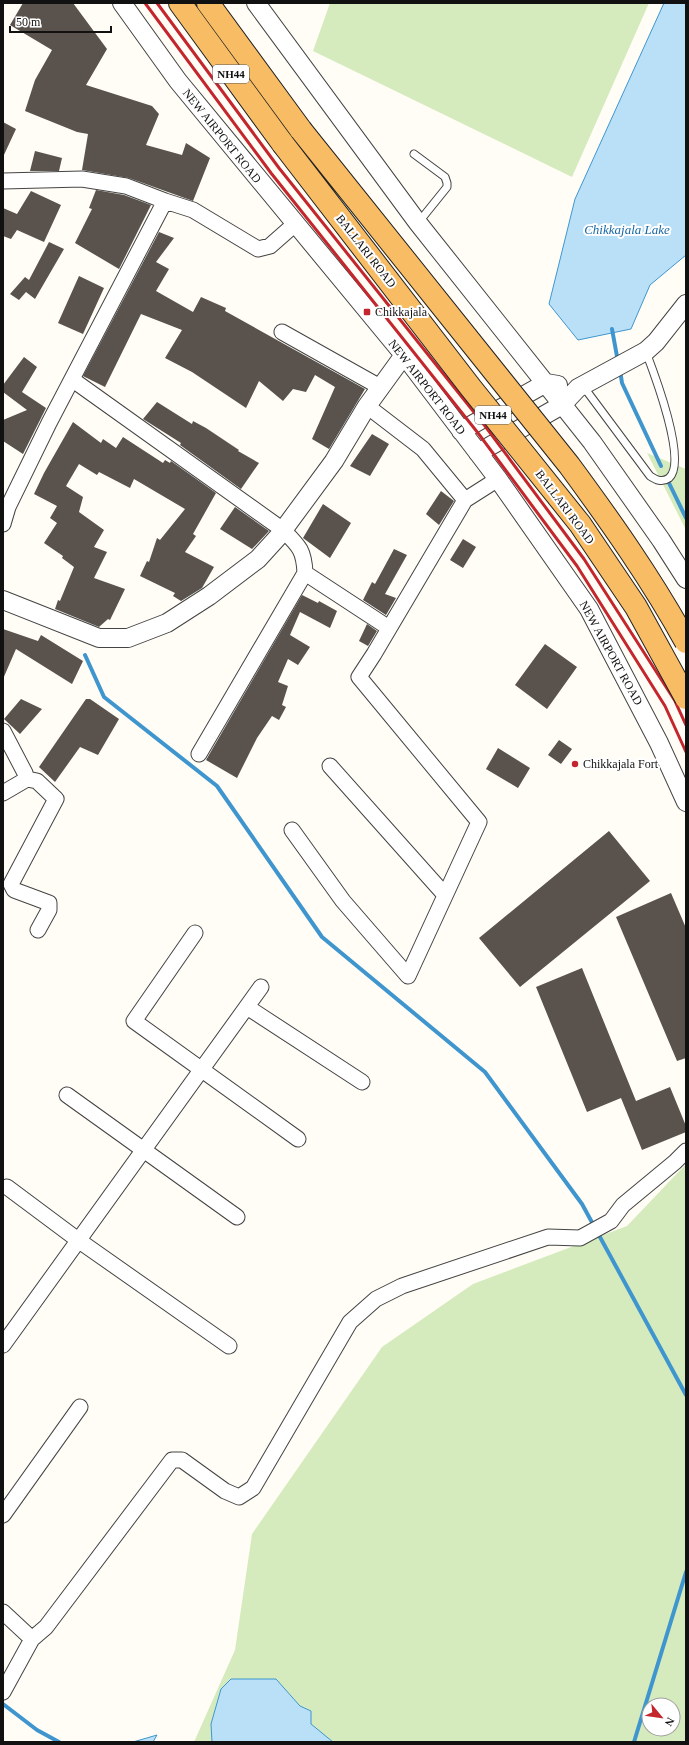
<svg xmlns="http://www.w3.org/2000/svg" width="689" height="1745" font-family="Georgia,serif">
<rect width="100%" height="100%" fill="#fffdf5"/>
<!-- green -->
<path fill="#d5ebbd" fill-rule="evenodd" d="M 330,3 L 649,3 L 572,177 L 313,51 Z
M 647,453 L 686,469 L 686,530 Z
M 686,1164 L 686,1742 L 194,1742 L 235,1650 L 252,1534 L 382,1347 L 473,1284 L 627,1226 ZM 649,1705 L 673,1705 L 673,1729 L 649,1729 Z"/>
<!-- water -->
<path fill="#b9e0f7" stroke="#3f96cf" d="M 664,3 L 686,3 L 686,255 L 650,285 L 631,329 L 578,340 L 549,304 L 575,199 Z
M 231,1679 L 276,1679 L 300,1706 L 311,1711 L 311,1724 L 333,1742 L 212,1742 L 211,1724 L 221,1689 Z
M 157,1735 L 153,1742 L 133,1742 Z"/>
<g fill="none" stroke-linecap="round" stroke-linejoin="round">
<!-- stream -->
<path stroke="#3f96cf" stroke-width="4" d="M 612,329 L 618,362
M 620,370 L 622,383 L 661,466
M 669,483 L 686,518
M 85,655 L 104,697 L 217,786 L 322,937 L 485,1072 L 582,1204 L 686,1395
M 3,1704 L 37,1730 L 59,1742
M 634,1742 L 686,1572"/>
</g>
<!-- building -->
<path fill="#5a524d" d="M 23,3 L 73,3 L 107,49 L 86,85 L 152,106 L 159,114 L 146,145 L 182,155 L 186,143 L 210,158 L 193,201 L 129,178 L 82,170 L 88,134 L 77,132 L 25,111 L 35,80 L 52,50 L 10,25 Z
M 3,122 L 16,129 L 3,157 Z
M 35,151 L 62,158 L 59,171 L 30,171 Z
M 96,190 L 124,195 L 151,205 L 119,269 L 75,243 L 92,209 L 89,208 Z
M 31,191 L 61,205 L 44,242 L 17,230 L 11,239 L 3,236 L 3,208 L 17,214 Z
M 159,232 L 174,238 L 156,262 L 169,269 L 156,291 L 193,312 L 201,297 L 226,308 L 225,311 L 365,389 L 329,449 L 312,439 L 335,387 L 315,375 L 306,392 L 293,389 L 283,401 L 259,381 L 246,408 L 192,372 L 165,358 L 182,330 L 141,314 L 105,387 L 83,376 Z
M 49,242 L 64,249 L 35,299 L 26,292 L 19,300 L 10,294 L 25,277 L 29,280 Z
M 79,276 L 104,288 L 83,334 L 58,323 Z
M 24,357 L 37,367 L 22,392 L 46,408 L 23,454 L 3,441 L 3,420 L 27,410 L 3,392 L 3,385 Z
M 157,402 L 192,424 L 193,421 L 206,428 L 239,450 L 238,451 L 259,463 L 241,489 L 180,445 L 181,443 L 143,419 Z
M 73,422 L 101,443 L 103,439 L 116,448 L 123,437 L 163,463 L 165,460 L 170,463 L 171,461 L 216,493 L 193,534 L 196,536 L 185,552 L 214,567 L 202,588 L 181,601 L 173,596 L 175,593 L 140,576 L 147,561 L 149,562 L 157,538 L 160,540 L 185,509 L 134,479 L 130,488 L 99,472 L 97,475 L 79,464 L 66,486 L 83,497 L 79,512 L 104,530 L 94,547 L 107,552 L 94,578 L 125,589 L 110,620 L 108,619 L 99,627 L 55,609 L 58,600 L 60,601 L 74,567 L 62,558 L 63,556 L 44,543 L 57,523 L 50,518 L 57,506 L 34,494 L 44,473 Z
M 372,434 L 389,444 L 370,476 L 350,466 Z
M 441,491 L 454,501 L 439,525 L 426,514 Z
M 323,504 L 351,523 L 330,558 L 303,538 Z
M 235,507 L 269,531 L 252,549 L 220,529 Z
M 463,539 L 476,547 L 463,568 L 450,560 Z
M 394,549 L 407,555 L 385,594 L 396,598 L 386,615 L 363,600 L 372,582 L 375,584 Z
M 302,595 L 318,603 L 319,601 L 337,611 L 330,628 L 300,612 L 290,635 L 310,647 L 298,665 L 288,659 L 278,682 L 288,686 L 282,705 L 286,707 L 279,720 L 272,716 L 257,738 L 237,778 L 206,760 Z
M 367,624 L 377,631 L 368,646 L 359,641 Z
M 3,629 L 38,641 L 41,635 L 83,661 L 72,684 L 16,649 L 3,679 Z
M 545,644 L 577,667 L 547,709 L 515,685 Z
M 21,699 L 42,709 L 20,734 L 4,719 Z
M 86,699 L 90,699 L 119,719 L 98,755 L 80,747 L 55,782 L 39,767 Z
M 559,740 L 572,749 L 561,764 L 548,755 Z
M 498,748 L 530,768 L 518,788 L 486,769 Z
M 609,831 L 650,881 L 520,987 L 479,938 Z
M 671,893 L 686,928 L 686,1058 L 677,1061 L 616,917 Z
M 582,968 L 636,1101 L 670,1087 L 686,1126 L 686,1132 L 642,1150 L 621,1098 L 587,1112 L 536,987 Z"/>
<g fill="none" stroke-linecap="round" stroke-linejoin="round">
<defs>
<path id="service" d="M 414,154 L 445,177 L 447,183 L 447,187 L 418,223
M 583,386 L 650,476 C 656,480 662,483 669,478 C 688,462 654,373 646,352"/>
<path id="minor" d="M 3,181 L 82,179 L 126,186 L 165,201
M 282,332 L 380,387
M 73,380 L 283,530 C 299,546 304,550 305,573 L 199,754
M 367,406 L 423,449 L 465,500
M 3,524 L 8,507 L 49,423 L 165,201 L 193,210 L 258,249 L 270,246 L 295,224
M 305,573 L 389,628
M 3,731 L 25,773 L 27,779
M 330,766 L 445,895
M 3,793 L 27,779 L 37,781 L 56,799 L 11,884 L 14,890 L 49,903 L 49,910 L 38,930
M 292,830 L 343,901 L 408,976 L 479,822 L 359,677 L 374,654 L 465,500 L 498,479
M 195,933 L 134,1021 L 298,1139
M 247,1007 L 362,1082
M 67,1095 L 237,1217
M 7,1187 L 78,1240 L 229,1346
M 3,1345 L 261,987
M 3,1515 L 80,1407
M 3,1612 L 32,1639
M 3,1692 L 32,1639 L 46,1627 L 172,1460 L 182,1460 L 225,1491 L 239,1497 L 253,1488 L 350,1322 L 376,1299 L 402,1286 L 548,1237 L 580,1238 L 611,1221 L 623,1205 L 675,1162 L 686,1151"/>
<path id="tertiary" d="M 122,3 L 178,81 L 404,355 L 498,479 L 589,609 L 659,743 L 686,802
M 256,3 L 418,223 L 592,442 L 661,540 L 686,579
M 461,431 L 546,383 L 558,385
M 478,453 L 562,405 L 578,388 L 646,351 L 656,342 L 686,304
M 3,600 L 99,638 L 128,638 L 167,623 L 209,596 L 258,559 L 278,537 L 334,461 L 367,406 L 404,355"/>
<path id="trunk" d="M 180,3 L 283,144
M 208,3 L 301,130"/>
</defs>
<!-- service casing -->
<use href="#service" stroke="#444" stroke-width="9"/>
<!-- minor casing -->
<use href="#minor" stroke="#444" stroke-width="17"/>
<!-- tertiary casing -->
<use href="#tertiary" stroke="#444" stroke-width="20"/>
<!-- trunk casing -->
<use href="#trunk" stroke="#222" stroke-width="24"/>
<!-- service -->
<use href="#service" stroke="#fff" stroke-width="7"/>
<!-- minor -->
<use href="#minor" stroke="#fff" stroke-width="15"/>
<!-- tertiary -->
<use href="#tertiary" stroke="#fff" stroke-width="18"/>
<!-- trunk -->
<use href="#trunk" stroke="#f7bc64" stroke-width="22"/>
<!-- rail -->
<path stroke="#c4262e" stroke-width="3" d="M 145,3 L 271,173 L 478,433 L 577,566 L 665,706 L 686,752
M 157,3 L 279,168 L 485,426 L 584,559 L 675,701 L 686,725"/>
<defs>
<path id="trunk-bridge" d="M 301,130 L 569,465 C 611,522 652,580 686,642
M 283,144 L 471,388 L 580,524 L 636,607 L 686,698"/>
</defs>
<!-- trunk-bridge casing -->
<use href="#trunk-bridge" stroke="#222" stroke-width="24" stroke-linecap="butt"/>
<!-- trunk-bridge -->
<use href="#trunk-bridge" stroke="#f7bc64" stroke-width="22"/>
</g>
<!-- markers -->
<g fill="#c4262e" stroke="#fff" stroke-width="1.5">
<rect x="363" y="308" width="8" height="8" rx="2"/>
<circle cx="575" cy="764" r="4"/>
</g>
<g text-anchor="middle" stroke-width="4" stroke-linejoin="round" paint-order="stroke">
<!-- shield labels -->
<g fill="#fff" stroke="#585858" stroke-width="1">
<rect x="213" y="65" width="36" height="18" rx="3"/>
<rect x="475" y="406" width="36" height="18" rx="3"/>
</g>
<g font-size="11" font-weight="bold" fill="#111">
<text x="231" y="78">NH44</text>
<text x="493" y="419">NH44</text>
</g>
<!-- street labels -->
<g font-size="12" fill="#111" stroke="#fff">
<text transform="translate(222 136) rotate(51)" y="4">NEW AIRPORT ROAD</text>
<text transform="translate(366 251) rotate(52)" y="4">BALLARI ROAD</text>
<text transform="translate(427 387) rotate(52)" y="4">NEW AIRPORT ROAD</text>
<text transform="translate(565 507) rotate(53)" y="4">BALLARI ROAD</text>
<text transform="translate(611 653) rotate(61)" y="4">NEW AIRPORT ROAD</text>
</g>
<!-- poi labels -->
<g font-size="12" fill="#111" stroke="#fff" text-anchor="start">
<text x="375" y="316">Chikkajala</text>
<text x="583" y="768">Chikkajala Fort</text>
</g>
<!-- water labels -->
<g font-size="13" font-style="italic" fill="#1768a6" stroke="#fff">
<text x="627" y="234">Chikkajala Lake</text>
</g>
</g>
<!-- border -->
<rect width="689" height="1745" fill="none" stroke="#111111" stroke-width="8"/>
<!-- north arrow -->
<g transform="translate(661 1717) rotate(119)"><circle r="19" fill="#ffffff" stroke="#a0a0a0"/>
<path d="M0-3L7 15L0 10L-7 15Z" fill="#c4262e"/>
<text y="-6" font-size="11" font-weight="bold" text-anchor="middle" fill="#111111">N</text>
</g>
<!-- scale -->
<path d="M10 26v6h101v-6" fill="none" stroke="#111111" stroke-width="2"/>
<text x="16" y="26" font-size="12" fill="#111111" stroke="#ffffff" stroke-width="3" paint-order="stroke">50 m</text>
</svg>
